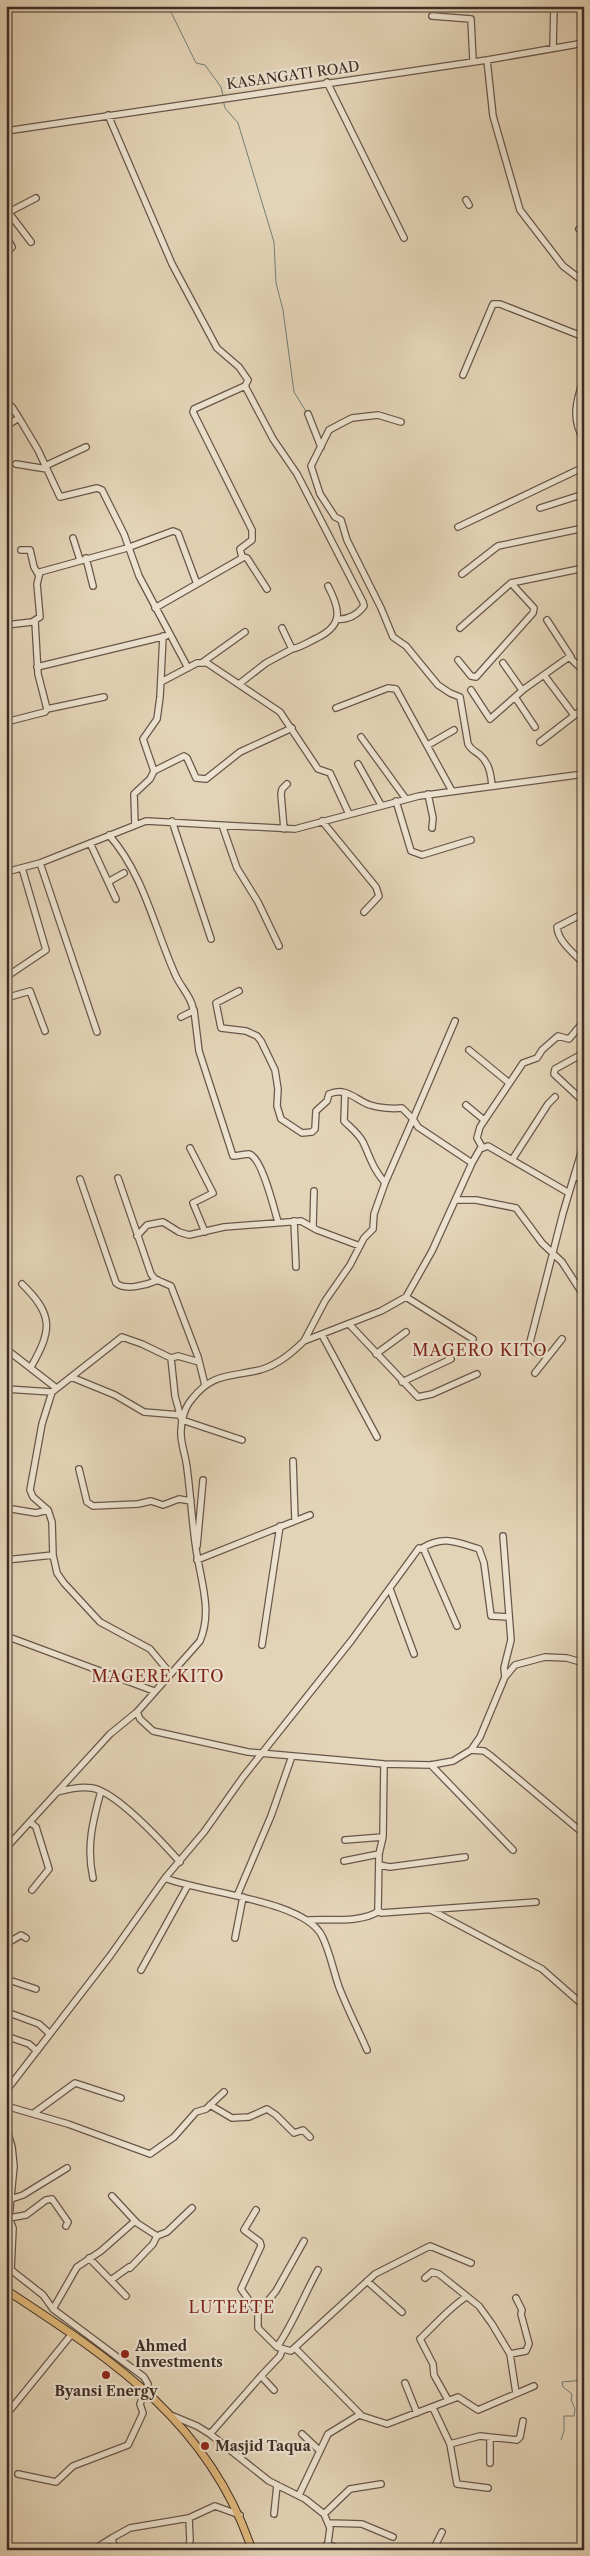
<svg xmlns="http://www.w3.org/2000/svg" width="590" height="2556" font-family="'Libre Caslon Text',serif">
<rect width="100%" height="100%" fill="#e4d4b7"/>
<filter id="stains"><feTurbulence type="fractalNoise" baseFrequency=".004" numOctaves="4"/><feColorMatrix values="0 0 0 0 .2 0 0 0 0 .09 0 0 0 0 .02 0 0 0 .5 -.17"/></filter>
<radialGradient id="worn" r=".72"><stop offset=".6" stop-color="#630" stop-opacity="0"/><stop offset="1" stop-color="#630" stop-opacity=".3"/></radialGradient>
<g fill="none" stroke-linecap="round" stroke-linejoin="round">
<!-- stream -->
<path stroke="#728077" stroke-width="1" d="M 168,6 L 196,63 L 205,65 L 221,87 L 223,96
M 223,100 L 225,108 L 238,123 L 274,242 L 276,283 L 283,310 L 294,392 L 307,413
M 561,2440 L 564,2431 L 564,2416 L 574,2416 L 575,2409 L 571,2400 L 572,2394 L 563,2387 L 562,2382 L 584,2380"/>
<defs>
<path id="minor" d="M 432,16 L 471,19 L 473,61
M 553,48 L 554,6
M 487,60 L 493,116 L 520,210 L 563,266 L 584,282
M 327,82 L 404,238
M 108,115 L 172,264 L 217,348 L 239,367 L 248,380 L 245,386 L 194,409 L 193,412 L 252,530 L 252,540 L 240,549 L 242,557
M 6,131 L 487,60 L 584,43
M 466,200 L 469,205
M 6,209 L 31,242
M 9,212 L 36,198
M 579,229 L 584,233
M 6,236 L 12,247 L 6,254
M 463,375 L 493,304 L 500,304 L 584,337
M 584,378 C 576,401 571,419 584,440
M 245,386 L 273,439 L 297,474 L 363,602 L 364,606 C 357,615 348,620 337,619
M 6,402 L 12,407 L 19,418 L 6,426
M 308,414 L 321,447
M 19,418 L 38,450 L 60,497 L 97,488 L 102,490 L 124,534 L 139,576 L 188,668
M 401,422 L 378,415 L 352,418 L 344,422 L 329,430 L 311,466 L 320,494 L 335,517 L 341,520 L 347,540 L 381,608 L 393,637 L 406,646 L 438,685 L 450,693 L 460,697 L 468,744 C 471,750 475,751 480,755 C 489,763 491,774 492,786
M 16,464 L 47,469
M 45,466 L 86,447
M 540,508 L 584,494
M 458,527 L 584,467
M 73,538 L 80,560
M 21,550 L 30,550 L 34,567 L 38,574
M 86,558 L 93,586
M 462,574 L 498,546 L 584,528
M 155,608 L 244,557 L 247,558 L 267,589
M 547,620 L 571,657
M 6,625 L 32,622 L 40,617 L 37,584 L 40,572 L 127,548 L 173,531 L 178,533 L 197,584
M 460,628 L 511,583 L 584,568
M 292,649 C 302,647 308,642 317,638 C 344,625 340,609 328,586
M 458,660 L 471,676 L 476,677 L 533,613 L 534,608 L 511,583
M 203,662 L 245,632
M 503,663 L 522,690
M 37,667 L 166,636
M 544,675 L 574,715
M 161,682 L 197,663 L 207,663 L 280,712 L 318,769 L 330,773 L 349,814
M 239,684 L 266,663 L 292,649 L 282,628
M 471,690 L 490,719 L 524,689 L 569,657 L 584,671
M 515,697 L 535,727
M 336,708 L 388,688 L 396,689 L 452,791
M 47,709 L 104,697
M 6,722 L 45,712 L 47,709 L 38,674 L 35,621
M 361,737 L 406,799
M 540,742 L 584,708
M 428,745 L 454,730
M 358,764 L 381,805
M 154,771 L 184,756 L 187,758 L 196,778 L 206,779 L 240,752 L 292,728
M 428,794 L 433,818 L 432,828
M 396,801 L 411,851 L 422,855 L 471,840
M 172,821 L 211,939
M 322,821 L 376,887 L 379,896 L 364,912
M 135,825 L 134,794 L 150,779 L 154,771 L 143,739 L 157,719 L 160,697 L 163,636
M 222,825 L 237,868 L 258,902 L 279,946
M 284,829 L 281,794 L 282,789 L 287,784
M 109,835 C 144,875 154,927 175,974 C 179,985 194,1000 193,1011 L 181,1017
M 90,843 L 116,899
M 40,863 L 97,1032
M 6,872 L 40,863 L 146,821 L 295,829 L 419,796 L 584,774
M 108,882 L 124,873
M 584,913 L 557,927 C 558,942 575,954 584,964
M 6,977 L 46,950 L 22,868
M 239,991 L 216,1003 L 221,1028 L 246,1031 L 257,1036 L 261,1041 L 275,1070 L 278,1089 L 277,1106 L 281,1119 L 302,1133 L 312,1132 L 315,1129 L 316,1111 L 327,1101 L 329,1094 C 346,1086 357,1101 370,1105 C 379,1108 393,1109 402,1108 L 413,1119 L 385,1183
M 6,998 L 30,991 L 45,1031
M 194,1010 L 199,1051 L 233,1156 C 238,1156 244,1154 249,1154 C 262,1157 274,1209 278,1222
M 469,1050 L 508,1082
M 584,1053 L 555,1069 L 554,1074 L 584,1102
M 466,1105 L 484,1120
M 482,1147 L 477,1138 L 480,1127 L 523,1063 L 537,1058 L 542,1050 L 558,1036 L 569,1039 L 584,1021
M 190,1148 L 213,1193 L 193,1203 L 205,1232
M 512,1160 L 548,1104 L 555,1097
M 472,1163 L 480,1149 L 488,1146 L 569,1193
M 574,1176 L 584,1180
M 118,1178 L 151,1274 L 155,1279 L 171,1286 L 198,1357 L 205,1385
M 80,1179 L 116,1283 C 125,1291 147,1285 158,1280
M 456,1200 L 476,1200 L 516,1208 L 542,1243 L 562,1262 L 584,1296
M 294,1221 L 296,1267
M 313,1226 L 314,1191
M 137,1236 L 147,1225 L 163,1222 L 179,1232 L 189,1235 L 224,1227 L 301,1221 L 317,1230 L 360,1246
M 22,1284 C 54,1315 52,1330 31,1367
M 406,1297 L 473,1339
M 349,1324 L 418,1397 L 432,1394 L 477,1374
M 322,1335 L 377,1437
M 304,1341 L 325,1301 L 350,1265 L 364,1238 L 373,1229 L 374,1214 L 385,1183 C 372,1167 371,1159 363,1142 C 358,1133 351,1128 344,1121 L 345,1093
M 6,1349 L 55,1387
M 376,1354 L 406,1332
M 549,1355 C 540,1355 530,1353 530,1342 L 563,1213 L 584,1143
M 171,1358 L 175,1396 L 181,1418
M 535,1373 L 562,1339
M 71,1377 L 115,1395 L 144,1412 L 180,1415
M 402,1382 L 451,1359
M 6,1389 L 52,1392 L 42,1424 L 30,1490 L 33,1497 L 48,1510 L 52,1522 L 53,1555 L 57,1573 L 64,1583 L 100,1622 L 150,1649 L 170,1673
M 52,1392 L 122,1337 L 142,1344 L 171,1358 L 178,1356 L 199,1362
M 182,1420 L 242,1440
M 293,1461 L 295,1520
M 79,1469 L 87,1502 L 93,1506 L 138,1504 L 151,1501 L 163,1505 L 179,1499 L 191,1501
M 6,1508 L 36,1513 L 48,1510
M 503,1536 L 511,1640 L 504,1668 L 505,1677
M 197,1546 L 203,1480
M 422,1548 C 444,1535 456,1542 479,1549 L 484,1563 L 491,1616 L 509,1617
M 584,1556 L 584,1573
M 6,1560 L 53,1555
M 197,1560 L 310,1515
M 390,1589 L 414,1654
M 6,1636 L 154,1691
M 262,1645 L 280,1526
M 137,1712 L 140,1719 L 153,1731 L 248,1752 L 384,1764 L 431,1765 L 453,1761 L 471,1750 L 480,1737 L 505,1677 L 515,1665 L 545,1657 L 567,1658 L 584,1663
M 471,1750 L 484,1751 L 491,1756 L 584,1834
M 431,1765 L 513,1850
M 57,1792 C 68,1789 80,1786 92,1788 C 117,1792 163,1843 180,1862
M 30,1822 L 36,1827 L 49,1869 L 32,1890
M 345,1840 L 383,1837
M 6,1848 L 110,1734 L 137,1712 L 200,1641 C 212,1613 202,1584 197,1555 C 192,1526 191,1497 187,1468 C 186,1456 180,1442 181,1431 C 181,1420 185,1407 192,1399 C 212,1374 227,1377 255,1371 C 273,1368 292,1353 304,1341 L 381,1311 L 406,1297 L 432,1251 L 472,1163 L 418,1127 L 413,1119 L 455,1021
M 379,1854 L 383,1837 L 384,1764
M 344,1861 L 379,1854 L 378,1910 L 381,1913 L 536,1902
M 379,1865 L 390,1867 L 465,1857
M 93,1878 C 86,1847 93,1820 101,1791
M 165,1878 C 202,1893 304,1900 322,1936 C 330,1952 333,1970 339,1987 C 347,2008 358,2029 367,2050
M 237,1896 L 271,1816 L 292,1756
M 431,1910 L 542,1969 L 584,2006
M 309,1920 C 329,1919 362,1923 379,1911
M 235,1938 L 243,1897
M 6,1944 L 21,1935 L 26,1938
M 141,1970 L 188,1885
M 6,1979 L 36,1989
M 12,2014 L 39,2024 L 50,2034
M 6,2036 L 29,2044 L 37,2051
M 6,2091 L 110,1956 L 165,1878 L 204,1832 L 243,1777 L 351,1641 L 419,1548 L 424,1550 L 457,1626
M 210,2105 L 232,2118 L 249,2117 L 267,2109 L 276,2115 L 294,2133 L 303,2130 L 310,2137
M 6,2106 L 68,2124 L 150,2154 L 174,2137 L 196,2112 L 206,2109 L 224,2092
M 34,2113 L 75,2083 L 121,2098
M 6,2127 L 12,2147 L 14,2166 L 9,2218 L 13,2228 L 11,2270
M 112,2196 L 137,2223 L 157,2236 L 167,2232 L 192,2208
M 11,2199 L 23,2195 L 67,2168
M 256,2210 L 244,2230 L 260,2242 L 261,2246 L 241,2289 L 258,2313 L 258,2328 L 277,2347 L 291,2351 L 375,2274 L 430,2246 L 471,2263
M 9,2218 L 26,2215 L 46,2200 L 52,2199 L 68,2222 L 66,2226
M 89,2258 L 126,2296
M 6,2266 L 43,2295 L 53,2309 L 144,2377 L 148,2384 L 140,2404 L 143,2413 L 128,2445 L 73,2466 L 56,2482 L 18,2474
M 130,2268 L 153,2244 L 157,2236
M 425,2278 L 432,2272 L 439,2274 L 479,2306 L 492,2324 L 510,2354 L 516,2393
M 111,2280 L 129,2267
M 367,2281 L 402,2312
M 53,2309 L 77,2267 L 101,2251 L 135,2221
M 258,2313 L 276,2291 L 304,2241
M 277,2347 C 294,2322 304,2295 318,2270
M 295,2348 L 360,2414
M 510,2354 L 526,2351 L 529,2344 L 521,2314 L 522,2310 L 516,2298
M 405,2383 L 417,2413
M 274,2390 L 261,2376 L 280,2356 L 282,2350
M 448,2400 L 434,2375 L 433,2364 L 420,2339 C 435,2325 449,2308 466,2297
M 433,2408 L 450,2444 L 457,2484 L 488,2488
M 6,2415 L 71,2335
M 173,2416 L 197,2426 L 210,2434 L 269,2481 L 305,2499 L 324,2514
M 210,2434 L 261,2376
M 302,2434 L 320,2451
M 450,2444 L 480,2436 L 517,2440 L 520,2437 L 523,2421
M 490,2463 L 490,2438
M 299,2495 L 328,2434 L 359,2415 L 387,2424 L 458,2397 L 478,2410 L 534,2386
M 274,2514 L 277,2485
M 329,2523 L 362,2524 L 393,2537
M 6,2527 L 9,2550
M 327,2544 L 342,2550
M 93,2550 L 112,2538
M 115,2550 L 112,2538 L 130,2528 L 189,2518
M 188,2550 L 190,2540 L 189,2518 L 215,2506 L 240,2515
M 327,2550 L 330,2528 L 324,2514 L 350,2489 L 381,2484
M 433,2550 L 442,2532"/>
<path id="major" d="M 6,2290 C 114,2361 209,2422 252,2550"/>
</defs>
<!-- minor casing -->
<use href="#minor" stroke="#68574b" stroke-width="8"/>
<!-- major casing -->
<use href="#major" stroke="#3e2d27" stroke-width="9"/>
<!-- minor -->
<use href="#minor" stroke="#ede3d0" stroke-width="5.5"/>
<!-- major -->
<use href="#major" stroke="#e2ba7c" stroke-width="7"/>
</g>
<!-- markers -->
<g fill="#8f2418" stroke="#ede3d0" stroke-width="2">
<circle cx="125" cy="2354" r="5"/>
<circle cx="106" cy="2375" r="5"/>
<circle cx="205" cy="2446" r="5"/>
</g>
<g text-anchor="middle" stroke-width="4.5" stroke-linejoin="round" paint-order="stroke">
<!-- street labels -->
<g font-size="14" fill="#3e2d27" stroke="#ede3d0">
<text transform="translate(293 75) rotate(-8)" y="5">KASANGATI ROAD</text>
</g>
<!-- poi labels -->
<g font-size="14" font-weight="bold" fill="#3e2d27" stroke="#ede3d0" text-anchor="start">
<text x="135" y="2351">Ahmed<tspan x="135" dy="16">Investments</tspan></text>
<text x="106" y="2396" text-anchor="middle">Byansi Energy</text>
<text x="215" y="2451">Masjid Taqua</text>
</g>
<!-- quarter labels -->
<g font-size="16" letter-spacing="1" fill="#7a1f14" stroke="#ede3d0">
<text x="480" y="1356">MAGERO KITO</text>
<text x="158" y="1682">MAGERE KITO</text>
<text x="232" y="2313">LUTEETE</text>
</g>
</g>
<!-- margin -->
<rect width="590" height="2556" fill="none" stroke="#e4d4b7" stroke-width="25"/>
<rect x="8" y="8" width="575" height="2541" fill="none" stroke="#3e2d27" stroke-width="2.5"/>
<rect x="12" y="12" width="565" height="2531" fill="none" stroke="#3e2d27"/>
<rect width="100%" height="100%" filter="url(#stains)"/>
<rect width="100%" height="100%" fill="url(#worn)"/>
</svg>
